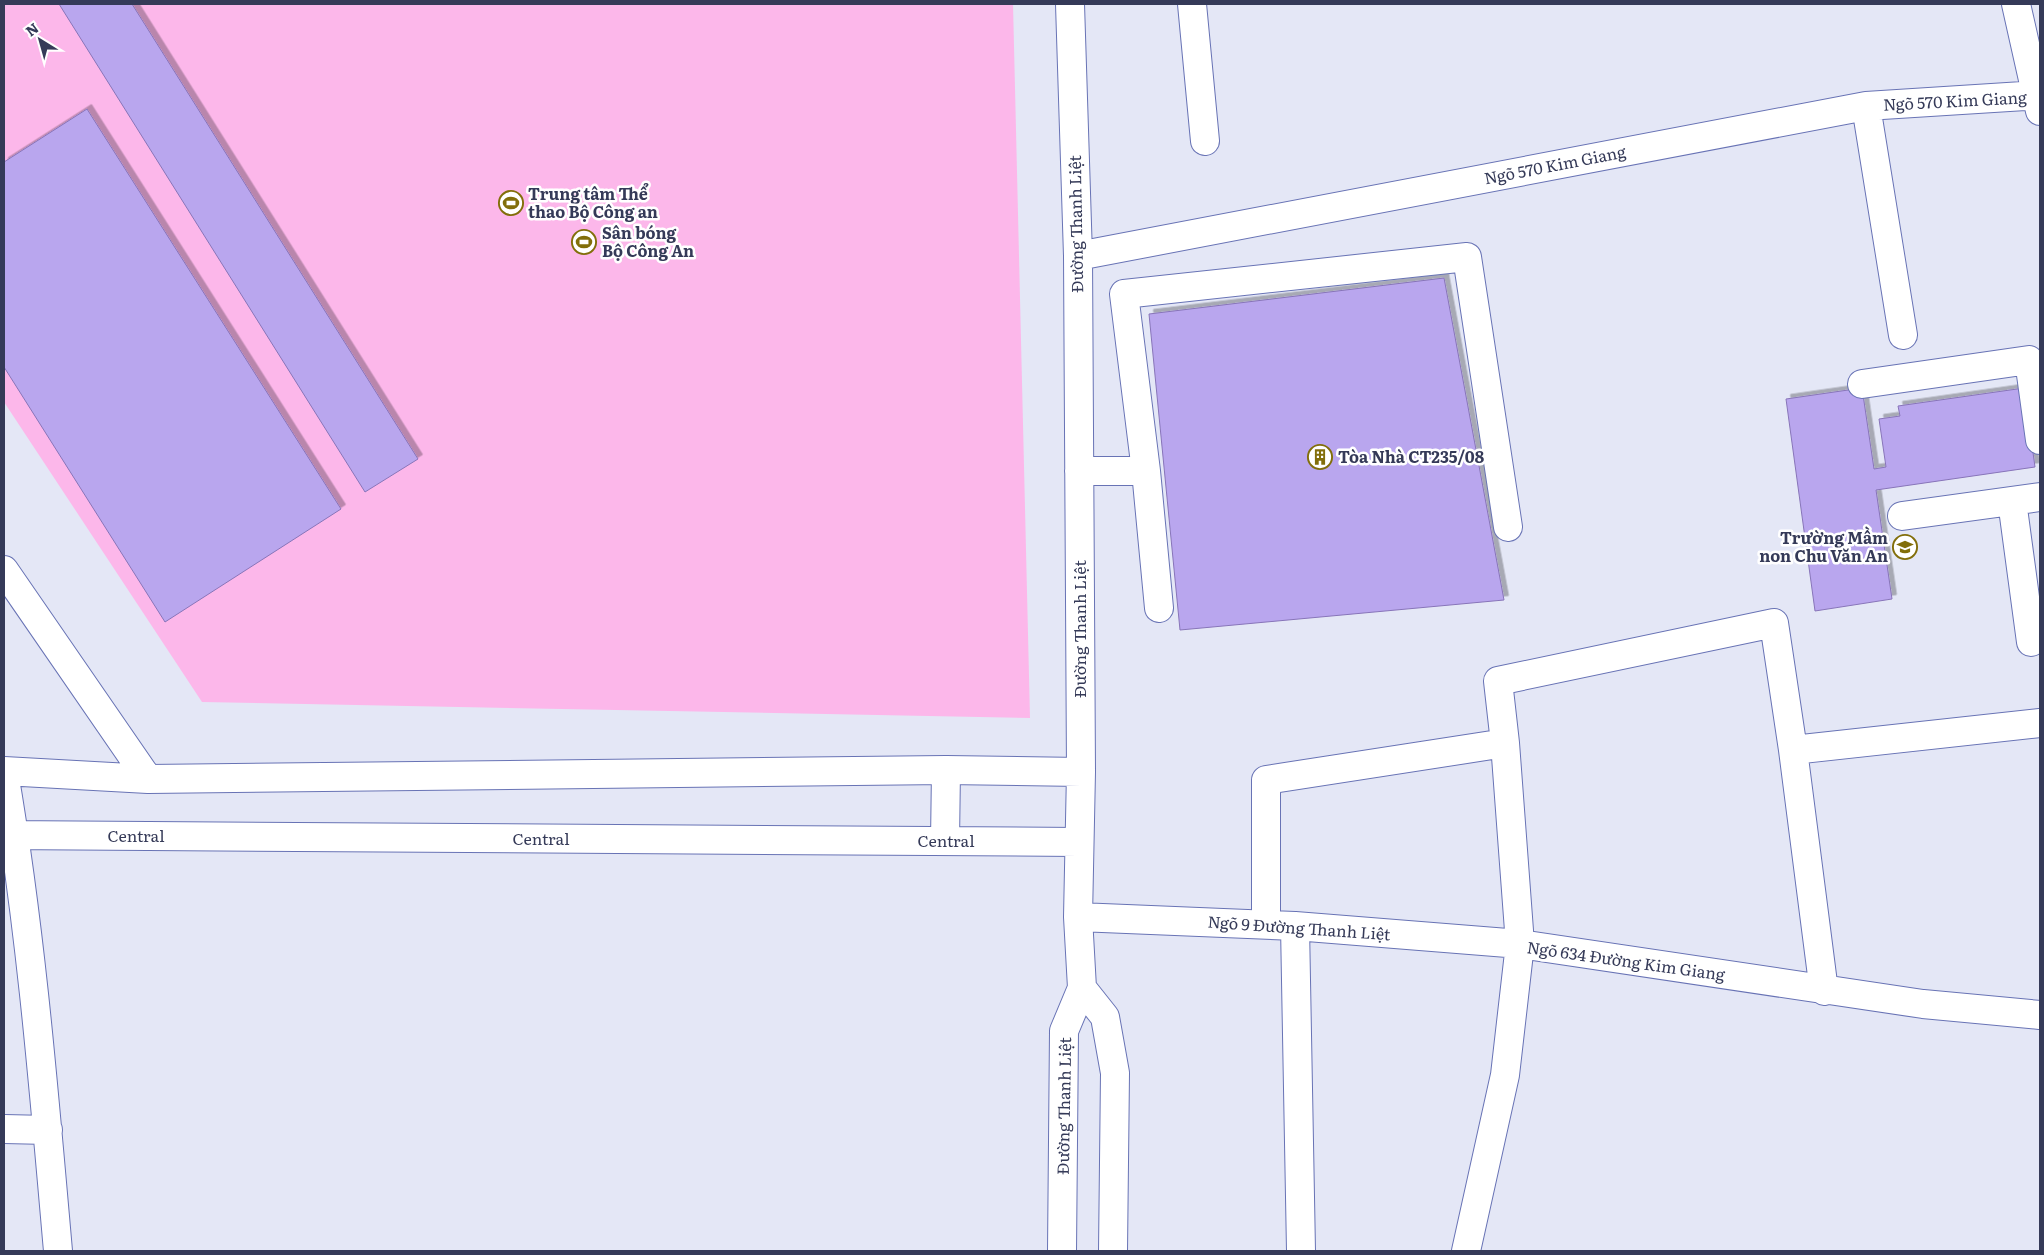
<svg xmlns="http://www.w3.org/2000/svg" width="2044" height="1255" font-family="Literata,serif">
<defs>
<filter id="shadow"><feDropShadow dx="4.5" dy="-4.5" stdDeviation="0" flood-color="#0004"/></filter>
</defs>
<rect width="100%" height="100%" fill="#e4e7f6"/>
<!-- green -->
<path fill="#fcb7ea" d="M 4,4 L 1013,4 L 1030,718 L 202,702 L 4,402 Z"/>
<!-- building -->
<path fill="#b9a6ee" stroke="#8875b9" filter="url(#shadow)" d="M 59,4 L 132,4 L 418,459 L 365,492 Z
M 87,109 L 341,509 L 165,622 L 4,367 L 4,162 Z
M 1444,278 L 1504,600 L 1180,630 L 1149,314 Z
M 1862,388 L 1874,469 L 1886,467 L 1879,419 L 1900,416 L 1898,406 L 2024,388 L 2035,467 L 1876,490 L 1892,599 L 1815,611 L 1786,399 Z"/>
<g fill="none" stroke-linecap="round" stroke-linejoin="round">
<defs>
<path id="minor" d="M 1192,4 L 1205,141
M 2016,4 L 2040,111
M 1866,106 L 1903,335
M 1078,256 L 1866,106 L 2040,95
M 1862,384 L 2029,360 L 2040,440
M 1079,471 L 1146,471 L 1124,294 L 1467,257 L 1508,527
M 1146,471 L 1159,608
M 2012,501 L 2031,642
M 1902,516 L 2040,497
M 4,570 L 148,779
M 1793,750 L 2040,723
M 4,771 L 148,779 L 946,770 L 1081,772
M 4,773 C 31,931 44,1092 58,1251
M 4,835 L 1079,842
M 945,841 L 946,770
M 1078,917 L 1295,926 L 1520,944 L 1923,1004 L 2040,1015
M 1266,924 L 1266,780 L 1505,743
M 1295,926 L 1301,1251
M 1082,988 L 1105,1017 L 1115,1073 L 1113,1251
M 4,1129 L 48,1130
M 1062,1251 L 1064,1031 L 1082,988 L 1078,917 L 1081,772 L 1078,256 L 1070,4
M 1466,1251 L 1505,1075 L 1520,944 L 1505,743 L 1498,681 L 1774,623 L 1793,750 L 1824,991"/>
</defs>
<!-- minor casing -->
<use href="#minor" stroke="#6873b5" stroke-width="30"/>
<!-- minor -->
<use href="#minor" stroke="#fff" stroke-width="28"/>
</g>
<!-- icons -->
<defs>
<symbol id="stadium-ring" viewBox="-11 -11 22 22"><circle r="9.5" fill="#fff" stroke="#826e0a" stroke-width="1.5"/><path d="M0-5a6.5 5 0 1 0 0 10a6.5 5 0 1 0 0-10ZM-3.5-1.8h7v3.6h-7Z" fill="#826e0a"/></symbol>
<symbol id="building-ring" viewBox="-11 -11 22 22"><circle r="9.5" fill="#fff" stroke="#826e0a" stroke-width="1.5"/><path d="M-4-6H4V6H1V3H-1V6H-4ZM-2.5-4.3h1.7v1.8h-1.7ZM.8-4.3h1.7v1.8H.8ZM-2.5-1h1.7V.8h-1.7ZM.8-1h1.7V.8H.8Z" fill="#826e0a"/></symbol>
<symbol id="school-ring" viewBox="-11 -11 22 22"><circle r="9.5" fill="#fff" stroke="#826e0a" stroke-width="1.5"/><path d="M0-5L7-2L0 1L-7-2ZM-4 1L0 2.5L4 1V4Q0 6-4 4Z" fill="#826e0a"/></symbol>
</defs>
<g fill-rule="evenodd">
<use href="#stadium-ring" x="497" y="189" width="28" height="28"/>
<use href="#stadium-ring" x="570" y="228" width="28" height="28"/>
<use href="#building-ring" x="1306" y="443" width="28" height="28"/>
<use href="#school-ring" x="1891" y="533" width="28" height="28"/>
</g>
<g text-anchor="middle" stroke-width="5" stroke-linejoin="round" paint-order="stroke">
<!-- street labels -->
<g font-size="16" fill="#353a58" stroke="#fff">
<text transform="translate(1955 101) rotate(-3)" y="6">Ngõ 570 Kim Giang</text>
<text transform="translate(1555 165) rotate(-11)" y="6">Ngõ 570 Kim Giang</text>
<text transform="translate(1076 224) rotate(-91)" y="6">Đường Thanh Liệt</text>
<text transform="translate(1080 629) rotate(-90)" y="6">Đường Thanh Liệt</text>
<text x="136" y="842">Central</text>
<text x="541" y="845">Central</text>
<text x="946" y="847">Central</text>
<text transform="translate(1299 928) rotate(4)" y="6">Ngõ 9 Đường Thanh Liệt</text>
<text transform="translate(1626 961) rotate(8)" y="6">Ngõ 634 Đường Kim Giang</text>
<text transform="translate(1064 1106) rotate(-89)" y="6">Đường Thanh Liệt</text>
</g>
<!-- poi labels -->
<g font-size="16" font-weight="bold" fill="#353a58" stroke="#fff" text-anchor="start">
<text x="528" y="200">Trung tâm Thể<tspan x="528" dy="18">thao Bộ Công an</tspan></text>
<text x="602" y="239">Sân bóng<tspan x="602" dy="18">Bộ Công An</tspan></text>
<text x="1338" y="463">Tòa Nhà CT235/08</text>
<text x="1888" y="544" text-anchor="end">Trường Mầm<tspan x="1888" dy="18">non Chu Văn An</tspan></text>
</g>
</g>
<!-- border -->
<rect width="2044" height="1255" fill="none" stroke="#353a58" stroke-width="10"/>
<!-- north arrow -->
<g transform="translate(40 40) rotate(323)" stroke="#ffffff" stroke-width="4" paint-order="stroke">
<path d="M0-4L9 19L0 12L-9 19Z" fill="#353a58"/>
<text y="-8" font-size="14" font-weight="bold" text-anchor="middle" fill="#353a58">N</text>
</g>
</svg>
